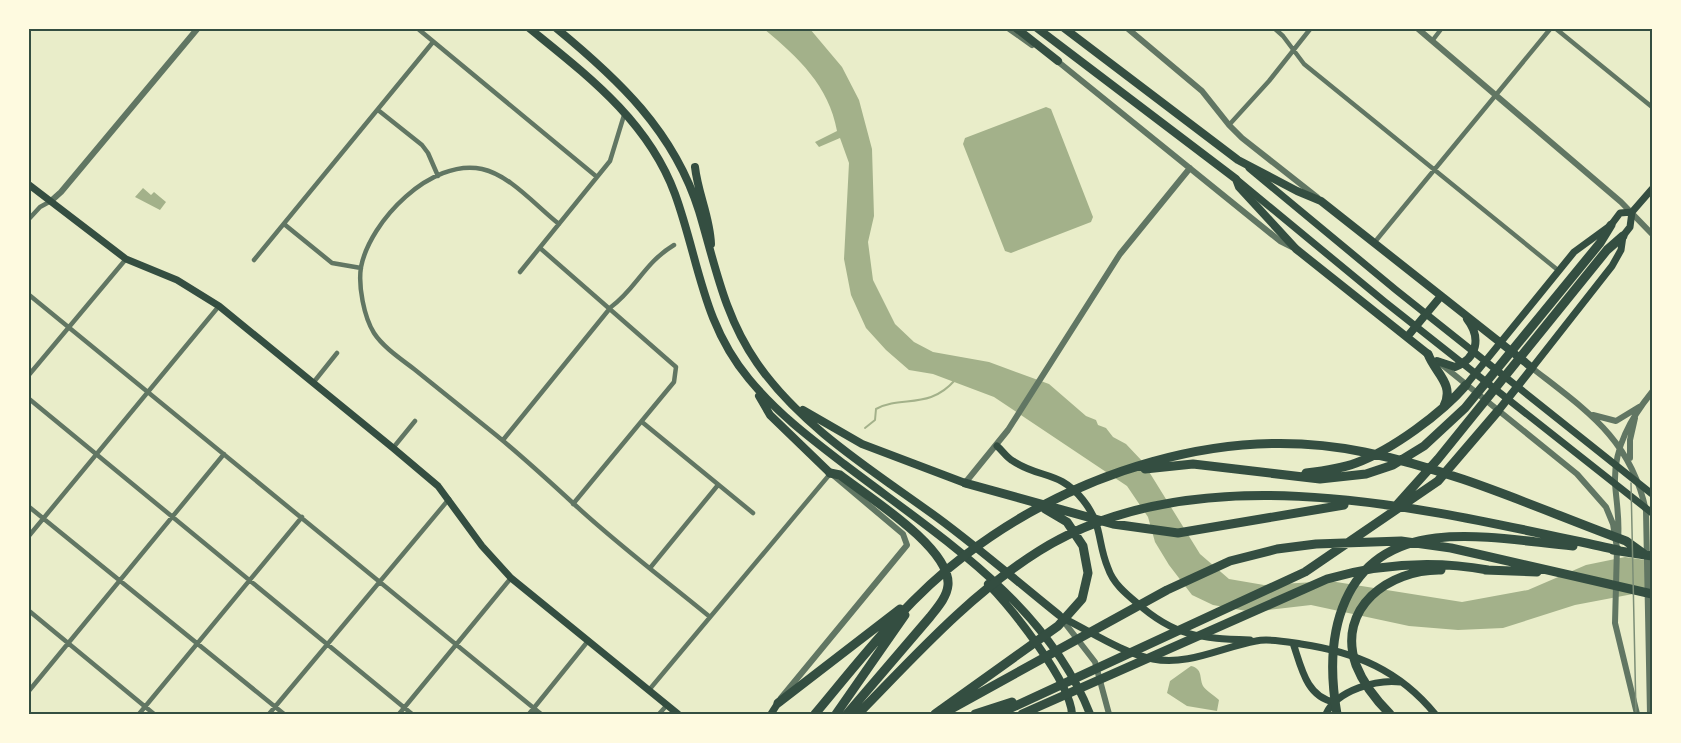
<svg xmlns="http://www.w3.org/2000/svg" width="1681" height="743" font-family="'Nunito Sans',sans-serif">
<rect width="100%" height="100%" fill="#e9edc9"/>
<!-- water -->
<path fill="#a3b18a" d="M 764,29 L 810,29 L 842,67 L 859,100 L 872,149 L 874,216 L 868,242 L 873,280 L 895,324 L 914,342 L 933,352 L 989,362 L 1049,384 L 1086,416 L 1096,420 L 1098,425 L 1106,428 L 1113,437 L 1126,444 L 1143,462 L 1200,554 L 1229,579 L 1264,585 L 1330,581 L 1462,602 L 1528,590 L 1586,565 L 1625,557 L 1652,561 L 1652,596 L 1633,594 L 1575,605 L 1503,628 L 1458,630 L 1409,626 L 1311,605 L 1252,612 L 1213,605 L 1192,595 L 1169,565 L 1155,542 L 1148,517 L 1127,486 L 994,397 L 933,374 L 909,370 L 886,350 L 866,328 L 851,295 L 844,259 L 849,163 L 840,138 L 819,147 L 815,142 L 837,131 C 829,86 798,57 764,29 Z
M 1046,107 L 1051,109 L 1093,217 L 1091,222 L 1011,253 L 1005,251 L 963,144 L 965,138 Z
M 143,188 L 151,195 L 154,192 L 166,202 L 160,210 L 135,197 Z
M 1191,666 C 1203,669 1199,677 1203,686 C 1206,691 1214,695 1219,700 L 1217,711 L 1187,706 L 1167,693 L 1170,681 Z"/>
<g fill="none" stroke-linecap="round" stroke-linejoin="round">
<!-- stream -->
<path stroke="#a3b18a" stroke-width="2" d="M 865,428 L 875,420 L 876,409 C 902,395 929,410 955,380"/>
<!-- minor -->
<path stroke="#617663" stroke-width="4.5" d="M 417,28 L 597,177
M 1274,28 L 1283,36 L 1304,64 L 1559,271
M 1555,28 L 1652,107
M 1432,41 L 1442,28
M 378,110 L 422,145 L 428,153 L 438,176
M 1229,125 L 1269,81 L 1311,28
M 28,220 L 40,207 L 51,201
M 284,224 L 332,263 L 361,268
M 559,224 C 536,206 510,175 482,169 C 431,158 370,221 361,267 C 358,286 364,317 374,333 C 383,347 401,359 414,369 C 441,391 469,413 496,435 C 523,457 548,480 574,504 C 617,544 665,580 710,617
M 1374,243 L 1551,28
M 540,248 L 676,367 L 674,382 L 573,504
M 254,260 L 433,42
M 520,272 L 610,161 L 625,112
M 28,294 L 541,714
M 28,376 L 126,259
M 313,383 L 337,353
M 28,398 L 412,714
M 642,422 L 753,513
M 503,440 L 611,307 C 636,289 644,263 674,245
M 393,448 L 415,421
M 28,506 L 284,714
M 28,537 L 219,306
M 650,568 L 718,485
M 28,610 L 154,714
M 649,690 L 830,474
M 28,692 L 224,454
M 139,714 L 302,517
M 269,714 L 449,499
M 399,714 L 511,578
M 529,714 L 588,641
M 659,714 L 667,705"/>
<!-- tertiary -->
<path stroke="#617663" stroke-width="6" d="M 1008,28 L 1032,45
M 1127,28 L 1202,91 L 1229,125 L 1242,138 L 1317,197
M 1417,28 L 1621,202 L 1652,234
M 1056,60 L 1280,241 L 1292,247
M 51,201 L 61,192 L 198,28
M 1441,364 L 1577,474 L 1606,507 L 1613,524 L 1617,548 L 1615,623 L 1637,714
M 1532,368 C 1587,411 1631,439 1646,511 L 1650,714
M 1593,415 L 1616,421 L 1639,407
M 1630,458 L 1630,440 L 1635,418
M 965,483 L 1008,430 L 1120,254 L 1190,168
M 1618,539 C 1620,519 1616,501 1615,482 C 1614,447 1631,418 1652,392
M 1061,618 L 1095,662 L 1109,714
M 781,698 L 907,545 L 903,534 L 833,475"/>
<!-- secondary -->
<path stroke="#344e41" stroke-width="7" d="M 1249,168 L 1396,290 L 1652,494
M 1236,179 L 1385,302 L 1652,513
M 28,184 L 126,259 L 177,280 L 219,306 L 393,448 L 438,486 L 482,546 L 511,578 L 678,714
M 1532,368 L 1612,266 L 1621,250 L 1623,236 L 1630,227 L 1632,212 L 1652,189
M 1466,385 L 1574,252 L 1611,225 L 1620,213 L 1632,212
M 997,446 C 1003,451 1006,457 1013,461 C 1040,479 1059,470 1083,500 C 1103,525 1097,542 1108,568 C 1113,583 1125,593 1137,603 C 1175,637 1200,638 1250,640
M 1061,617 C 1088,630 1124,654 1153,659 C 1188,666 1222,647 1256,641 C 1269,638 1288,642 1301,644 C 1356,652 1400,671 1435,714
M 1293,643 C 1301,666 1306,697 1334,702
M 771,714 L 778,703
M 1326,714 C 1337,690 1377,679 1401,682"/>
<!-- primary -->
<path stroke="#344e41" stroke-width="8" d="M 529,28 C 588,76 648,121 675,194 C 699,260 702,323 749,379 C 777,413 810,438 844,464 C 937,535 1046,602 1090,714
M 556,28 C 618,79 674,131 699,211 C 715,264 724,316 757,363 C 802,428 875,472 938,518 C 980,549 1019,583 1059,615
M 1016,28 L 1058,61
M 1037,28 L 1236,179 L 1239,187 L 1296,249 L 1428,354
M 1064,28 L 1238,160 L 1297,191 L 1321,201 L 1525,362 L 1532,368 L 1498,411
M 695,167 C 698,194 710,217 711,244
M 1407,337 L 1441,296
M 1437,361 L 1455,367 C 1478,358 1481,337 1467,319
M 759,396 L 770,415 L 830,473
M 803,410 L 862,444 L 965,483
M 988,584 C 1012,609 1070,681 1072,714"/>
<!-- motorway -->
<path stroke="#344e41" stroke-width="9" d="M 1428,354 C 1435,373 1455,384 1444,406
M 1145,469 L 1193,464 L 1320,479 L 1366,474 L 1393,465 L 1424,446 L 1465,408 L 1600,243 L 1611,225
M 830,473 L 840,475 C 867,496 951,548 948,585 C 947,597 937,608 930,617 L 847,714
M 1306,473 C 1323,471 1340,469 1356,463 C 1392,450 1442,413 1466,385
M 965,483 L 1113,524 L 1178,533 L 1344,505
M 1395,507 L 1438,459 L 1607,250 L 1623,236
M 1613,550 L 1652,556
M 1485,570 L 1537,572
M 778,703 L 900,609
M 815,714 C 861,659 906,600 964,556 C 1074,472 1224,423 1364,452 C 1455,470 1539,509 1626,541 L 1644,554
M 836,714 L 905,615
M 858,714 C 915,656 969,595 1039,551 C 1203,448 1443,513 1618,550
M 935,714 L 1058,626 L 1082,599 L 1088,573 L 1083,546 L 1067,522 L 1045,509
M 942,714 L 1167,590 L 1230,561 L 1277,549 L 1316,544 L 1401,541 L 1451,548 L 1652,594
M 975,714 L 1012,702
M 998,714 L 1305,572 L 1438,481 L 1498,411
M 1022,714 L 1327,579 C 1382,563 1433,560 1488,570
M 1337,714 C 1323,634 1341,549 1436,538 C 1481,533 1529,542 1573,546
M 1390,714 C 1377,701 1363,683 1356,665 C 1336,608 1389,569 1441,570"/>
<!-- tram -->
<path stroke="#7c8e77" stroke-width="1.5" d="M 1631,483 L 1636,714"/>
</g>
<!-- border -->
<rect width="1681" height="743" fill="none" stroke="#fefae0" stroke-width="60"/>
<rect x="30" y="30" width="1621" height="683" fill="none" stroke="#344e41" stroke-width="2"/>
</svg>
